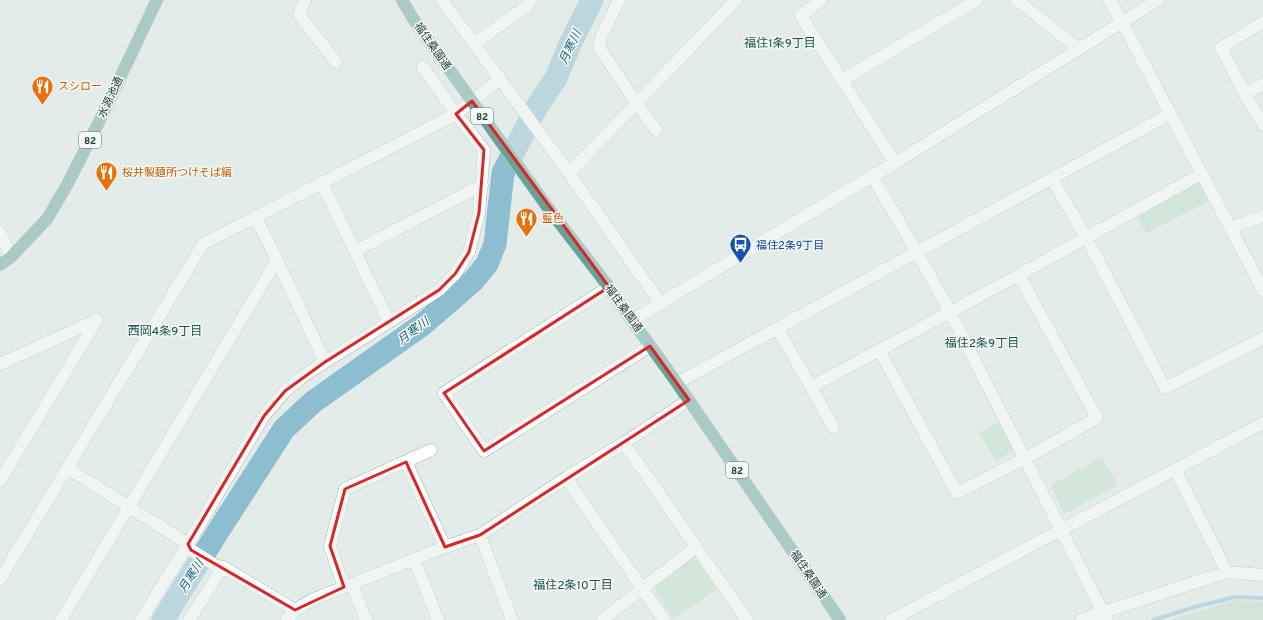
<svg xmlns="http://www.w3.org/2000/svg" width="1263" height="620" font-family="Overpass,'Noto Sans JP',sans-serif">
<rect width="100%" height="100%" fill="#e3ece9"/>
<!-- green -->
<path fill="#bcddc9" d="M 1202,178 L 1211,200 L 1146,233 L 1135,213 Z
M 1000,422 L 1014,444 L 1011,451 L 996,461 L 979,432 Z
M 1102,457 L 1118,485 L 1064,514 L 1051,485 Z
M 691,559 L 697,560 L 713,583 L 716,590 L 673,618 L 656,593 L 656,587 Z
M 1235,600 L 1263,601 L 1263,620 L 1168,620 Z"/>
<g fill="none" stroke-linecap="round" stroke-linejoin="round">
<!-- stream -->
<path stroke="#8dbed0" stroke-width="4" d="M 1153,620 L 1195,607 L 1235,597 L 1263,598"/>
<!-- river -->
<path stroke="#8dbed0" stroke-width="23" d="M 163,620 L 217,533 L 284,429 L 313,402 L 422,325 L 473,281 L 487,264 L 495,244 L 503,173 L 536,108 L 556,78 L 571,42 L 592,0"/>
<defs>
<path id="minor" d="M 305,0 L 299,15 L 336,62
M 442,0 L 569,173 L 661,304
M 619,0 L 601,37 L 600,42 L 600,49 L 637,104 L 656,130
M 821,0 L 801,16 L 895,163
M 1017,0 L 1079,49
M 1109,0 L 1122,22 L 1263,290
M 1263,22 L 1221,48 L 1245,94 L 1263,125
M 474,44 L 527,6 L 530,0
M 842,80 L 977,0
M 1245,94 L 1263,84
M 569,173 L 736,0
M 872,176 L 917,252 L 950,312 L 1107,620
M 1052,179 L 1086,237 L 1165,388 L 1263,338
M 322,183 L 389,322
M 1230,228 L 1263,216
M 0,232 L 11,257
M 355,251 L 482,185
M 277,260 L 325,362
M 609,287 L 444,393 L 484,451 L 650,346
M 633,320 L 835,198 L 895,163 L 1158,0
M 777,328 L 811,387 L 1019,275 L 1201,174
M 879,350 L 957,493 L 1024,459 L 1097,418 L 1019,275
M 0,364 L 97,320 L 0,481
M 677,383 L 1170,114
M 811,387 L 833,427
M 624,443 L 747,620
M 406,462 L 445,547
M 67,468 L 188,544 L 191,550 L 217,566 L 223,567 L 295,610
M 1175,469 L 1227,572
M 566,478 L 664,620
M 480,535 L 512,620
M 414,559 L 438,620
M 0,579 L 203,244 L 456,114 L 500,79
M 352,584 L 366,620
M 344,587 L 330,546 L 345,489 L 431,450
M 61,620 L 277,260 L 256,218
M 141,620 L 188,544 L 264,416 L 285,391 L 305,375 L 325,362 L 389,322 L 439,290 L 455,274 L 469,252 L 479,213 L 484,150 L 456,114 L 423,67
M 189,620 L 223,567
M 287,620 L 295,610 L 314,599 L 445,547 L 480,535 L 566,478 L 624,443 L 689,400
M 602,620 L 696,547
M 891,620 L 1263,423
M 1081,620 L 1104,612 L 1227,572 L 1263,575"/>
<path id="major" d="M 402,0 L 414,20
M 551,212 L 609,287 L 621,305 L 677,383 L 840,620
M 0,265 L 11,257 L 47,219 L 67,185 L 97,126 L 157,0"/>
</defs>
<!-- minor casing -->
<use href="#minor" stroke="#a6b4b1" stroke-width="13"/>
<!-- major casing -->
<use href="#major" stroke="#c1c9c8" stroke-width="13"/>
<!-- minor -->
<use href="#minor" stroke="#fff" stroke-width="12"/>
<!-- major -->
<use href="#major" stroke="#69a199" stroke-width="12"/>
<defs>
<path id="major-bridge" d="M 414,20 L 551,212"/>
</defs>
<!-- major-bridge casing -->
<use href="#major-bridge" stroke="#c1c9c8" stroke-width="13" stroke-linecap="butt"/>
<!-- major-bridge -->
<use href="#major-bridge" stroke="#69a199" stroke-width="12"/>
</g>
<!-- marked area -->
<path d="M0 0H1263V620H0ZM 472,101 L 609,287 L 444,393 L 484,451 L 650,346 L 689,400 L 480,535 L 445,547 L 406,462 L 345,489 L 330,546 L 344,587 L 295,610 L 191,550 L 188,544 L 264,416 L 285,391 L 325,362 L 439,290 L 455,274 L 469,252 L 479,213 L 484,150 L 456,114 Z" fill="#e3ece9" fill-opacity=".55" fill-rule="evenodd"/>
<path fill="none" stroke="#d62828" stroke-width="3" stroke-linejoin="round" d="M 472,101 L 609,287 L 444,393 L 484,451 L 650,346 L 689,400 L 480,535 L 445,547 L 406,462 L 345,489 L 330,546 L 344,587 L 295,610 L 191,550 L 188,544 L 264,416 L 285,391 L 325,362 L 439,290 L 455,274 L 469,252 L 479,213 L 484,150 L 456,114 Z"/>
<!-- icons -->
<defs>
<symbol id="restaurant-pin" viewBox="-11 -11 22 30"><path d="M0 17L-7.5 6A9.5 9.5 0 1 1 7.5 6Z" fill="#e8710a" stroke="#f3f9f7"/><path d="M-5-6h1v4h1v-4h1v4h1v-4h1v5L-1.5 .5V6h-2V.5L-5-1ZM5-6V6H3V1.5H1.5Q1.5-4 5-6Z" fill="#fff"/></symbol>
<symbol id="bus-pin" viewBox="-11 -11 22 30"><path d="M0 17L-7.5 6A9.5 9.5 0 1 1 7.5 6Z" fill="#1a4fb4" stroke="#f3f9f7"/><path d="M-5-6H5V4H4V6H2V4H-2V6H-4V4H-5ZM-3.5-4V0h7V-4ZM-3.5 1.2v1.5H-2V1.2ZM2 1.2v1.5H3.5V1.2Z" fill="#fff"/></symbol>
</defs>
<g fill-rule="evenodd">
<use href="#restaurant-pin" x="30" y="74" width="25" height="34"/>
<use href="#restaurant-pin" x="94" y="160" width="25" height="34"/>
<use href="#restaurant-pin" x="514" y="206" width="25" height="34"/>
<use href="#bus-pin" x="728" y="232" width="25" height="34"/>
</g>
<g text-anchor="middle" stroke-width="3" stroke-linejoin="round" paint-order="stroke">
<!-- shield labels -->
<g fill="#f3f9f7" stroke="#617572" stroke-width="1">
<rect x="471" y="108" width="22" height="16" rx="3"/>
<rect x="79" y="132" width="22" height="16" rx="3"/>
<rect x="726" y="462" width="22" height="16" rx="3"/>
</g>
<g font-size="10" font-weight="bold" fill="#233d39">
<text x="482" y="120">82</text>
<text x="90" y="144">82</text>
<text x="737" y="474">82</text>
</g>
<!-- street labels -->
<g font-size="11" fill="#233d39" stroke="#f3f9f7">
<text transform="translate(433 46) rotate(55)" y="4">福住桑園通</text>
<text transform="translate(110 97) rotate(-65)" y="4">水源池通</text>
<text transform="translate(624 308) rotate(54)" y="4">福住桑園通</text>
<text transform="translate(809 574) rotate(56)" y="4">福住桑園通</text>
</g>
<!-- food labels -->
<g font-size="11" fill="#c56008" stroke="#f3f9f7" text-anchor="start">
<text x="58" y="90">スシロー</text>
<text x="122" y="176">桜井製麺所つけそば編</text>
<text x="542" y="222">藍色</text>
</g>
<!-- transit labels -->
<g font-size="11" fill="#164399" stroke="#f3f9f7" text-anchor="start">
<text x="756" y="249">福住2条9丁目</text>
</g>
<!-- neighbourhood labels -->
<g font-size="12" fill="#1f4f49" stroke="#f3f9f7">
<text x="780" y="47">福住1条9丁目</text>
<text x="165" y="335">西岡4条9丁目</text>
<text x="982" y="347">福住2条9丁目</text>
<text x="573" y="589">福住2条10丁目</text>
</g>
<!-- water labels -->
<g font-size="12" font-style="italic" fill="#1f5f78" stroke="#f3f9f7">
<text transform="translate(570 47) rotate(-65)" y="4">月寒川</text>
<text transform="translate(413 331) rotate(-37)" y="4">月寒川</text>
<text transform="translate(191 576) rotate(-58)" y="4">月寒川</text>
</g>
</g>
</svg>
